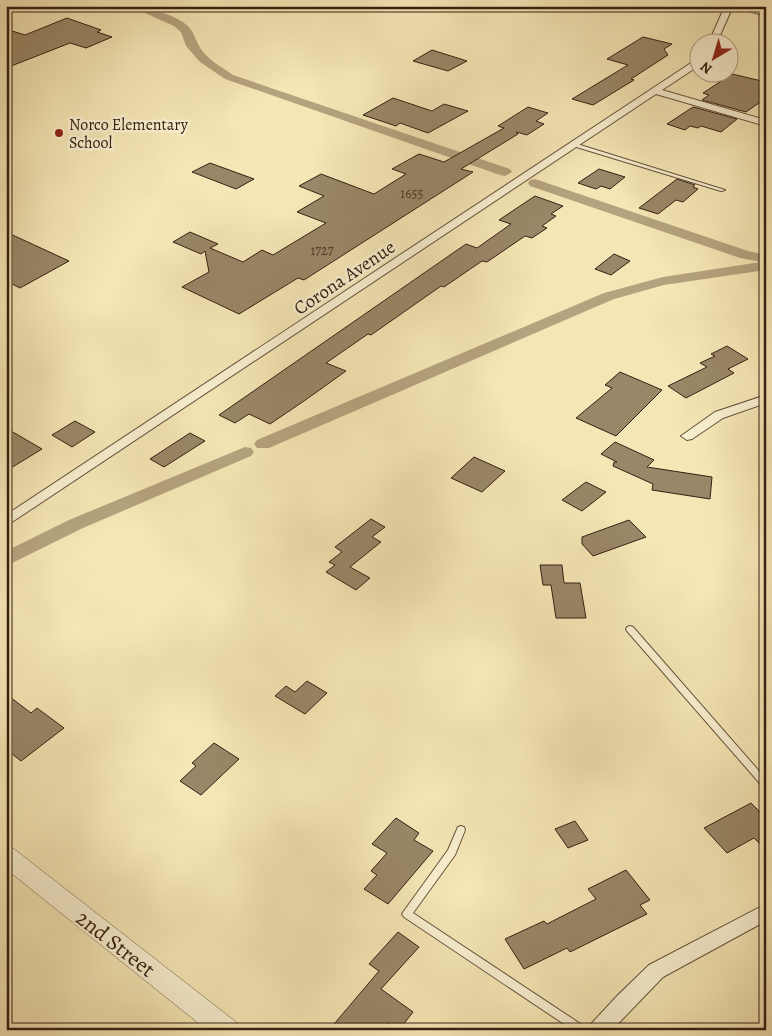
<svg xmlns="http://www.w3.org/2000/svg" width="772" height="1036" font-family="Alegreya,serif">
<rect width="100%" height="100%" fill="#f5e6b5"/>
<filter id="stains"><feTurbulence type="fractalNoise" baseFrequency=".004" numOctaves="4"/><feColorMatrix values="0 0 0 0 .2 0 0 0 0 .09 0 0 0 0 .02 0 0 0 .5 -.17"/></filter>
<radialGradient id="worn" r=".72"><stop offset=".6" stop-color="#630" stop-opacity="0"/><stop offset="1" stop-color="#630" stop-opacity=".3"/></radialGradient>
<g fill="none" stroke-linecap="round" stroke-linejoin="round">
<!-- canal -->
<path fill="#b4a37e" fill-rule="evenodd" d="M 129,6 C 145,6 183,16 192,31 C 197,41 199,49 208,57 C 215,64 225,69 233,75 L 510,169 L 512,172 L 505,176 L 500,175 L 225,79 L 200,62 L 186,46 L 181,32 L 174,26 Z
M 535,179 L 748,251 L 766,255 L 766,270 L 664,285 L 614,299 L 269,448 L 257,448 L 254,444 L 257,440 L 604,293 L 663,277 L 761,262 L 740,258 L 530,186 L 528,183 L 530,180 Z
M 245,447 L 251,448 L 254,452 L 251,456 L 83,528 L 6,566 L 6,551 L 69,520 Z"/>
</g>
<!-- building -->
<path fill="#998767" stroke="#352013" d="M 67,18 L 101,30 L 97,32 L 112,37 L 86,48 L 70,43 L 6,68 L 6,29 L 25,35 Z
M 643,37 L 672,44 L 664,49 L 668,55 L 631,79 L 634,80 L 593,105 L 572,99 L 628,65 L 607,59 Z
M 432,50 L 467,61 L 448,71 L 413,61 Z
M 732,74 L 766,82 L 766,98 L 746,112 L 702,100 L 709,95 L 703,93 Z
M 393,98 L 432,111 L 444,104 L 468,111 L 428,133 L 400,123 L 396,126 L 363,115 Z
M 528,107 L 548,113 L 536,121 L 544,124 L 527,135 L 516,132 L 518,134 L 461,169 L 473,172 L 304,280 L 298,278 L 239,314 L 182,287 L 209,272 L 205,251 L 201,254 L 173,242 L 190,232 L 218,244 L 210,248 L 243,262 L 262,250 L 273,255 L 326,223 L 297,212 L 324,196 L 299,186 L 321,174 L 374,194 L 406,174 L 392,169 L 419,154 L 444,162 L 504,128 L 498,126 Z
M 693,107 L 737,119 L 721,132 L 701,126 L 698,128 L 690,126 L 685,130 L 667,124 Z
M 210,163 L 254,179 L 236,189 L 192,172 Z
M 599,169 L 625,177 L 610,189 L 601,186 L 596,189 L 578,183 Z
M 677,179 L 695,185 L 693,187 L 698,189 L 683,202 L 676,200 L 658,214 L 639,208 Z
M 535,196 L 563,206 L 551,214 L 556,216 L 542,226 L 547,228 L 532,238 L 525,236 L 487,262 L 482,261 L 444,287 L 441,286 L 371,335 L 368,334 L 326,363 L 346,371 L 304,401 L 270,424 L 249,414 L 235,423 L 219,415 L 466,244 L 477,248 L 511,224 L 499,220 Z
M 6,232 L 69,261 L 20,288 L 6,281 Z
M 614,254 L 630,261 L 611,275 L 595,269 Z
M 727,346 L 748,359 L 728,369 L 734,373 L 686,398 L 668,386 L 707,367 L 700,363 L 715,356 L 711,354 Z
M 620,372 L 662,390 L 616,436 L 576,418 L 612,388 L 605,385 Z
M 75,421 L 95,432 L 72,447 L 52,435 Z
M 6,428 L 42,449 L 6,471 Z
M 190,433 L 205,441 L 164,467 L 150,459 Z
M 615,442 L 654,460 L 647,467 L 712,477 L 710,499 L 652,490 L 653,484 L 613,466 L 614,462 L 617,462 L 601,454 Z
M 474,457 L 505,471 L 482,492 L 451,478 Z
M 586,482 L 606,492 L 582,511 L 562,500 Z
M 371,519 L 385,527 L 372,537 L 381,542 L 350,567 L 370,578 L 356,590 L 326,572 L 335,565 L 329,562 L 342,552 L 335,547 Z
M 629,520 L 646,537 L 593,556 L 582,544 L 582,537 Z
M 540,565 L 562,565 L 564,583 L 580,583 L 586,618 L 556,618 L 551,585 L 543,585 Z
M 307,681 L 327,693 L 305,714 L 275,696 L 286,686 L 295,692 Z
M 6,694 L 31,713 L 37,708 L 64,728 L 21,761 L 6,749 Z
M 214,743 L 239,759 L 201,795 L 180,781 L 196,766 L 192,763 Z
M 751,803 L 766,818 L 766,850 L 754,838 L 727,853 L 704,828 Z
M 396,818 L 419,833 L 414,840 L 433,851 L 388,904 L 364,889 L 377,875 L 371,871 L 387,853 L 372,844 Z
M 575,821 L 588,840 L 568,848 L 555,829 Z
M 626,870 L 650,900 L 640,905 L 647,914 L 570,952 L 567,948 L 524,969 L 505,939 L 544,921 L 547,924 L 596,899 L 588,889 Z
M 398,932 L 419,947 L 381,989 L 413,1012 L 399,1030 L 387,1023 L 382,1030 L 329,1030 L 379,971 L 369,964 Z"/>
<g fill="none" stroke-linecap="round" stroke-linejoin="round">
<defs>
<path id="service" d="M 731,6 L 738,6 L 766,14 L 766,16 Z
M 573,144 L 577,144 L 725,190 L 721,191 L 573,146 Z
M 630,626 L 633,627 L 766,779 L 766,788 L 763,787 L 627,631 L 626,629 L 627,627 Z
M 461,826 L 464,827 L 465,830 L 455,855 L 413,913 L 585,1027 L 587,1030 L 573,1030 L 404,917 L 402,914 L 404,911 L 448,850 L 458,827 Z"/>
<path id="minor" d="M 725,6 L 733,6 L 717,42 L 709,42 Z
M 697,59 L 700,59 L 700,65 L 662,90 L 766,120 L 766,126 L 656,94 L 6,526 L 6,515 Z
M 766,395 L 766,403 L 723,418 L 692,439 L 687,440 L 681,436 L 715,412 Z
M 766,904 L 766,921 L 663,977 L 612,1030 L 589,1030 L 592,1023 L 618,995 L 649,965 Z"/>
<path id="tertiary" d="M 6,847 L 14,849 L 236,1022 L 239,1030 L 207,1030 L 6,869 Z"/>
</defs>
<!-- service casing -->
<use href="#service" stroke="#65523c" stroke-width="2"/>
<!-- minor casing -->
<use href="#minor" stroke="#65523c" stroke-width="2"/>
<!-- tertiary casing -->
<use href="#tertiary" stroke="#65523c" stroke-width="1"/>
<!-- service -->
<use href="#service" fill="#f8efcf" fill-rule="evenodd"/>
<!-- minor -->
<use href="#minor" fill="#f8efcf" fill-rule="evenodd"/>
<!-- tertiary -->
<use href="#tertiary" fill="#f8efcf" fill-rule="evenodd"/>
</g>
<!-- markers -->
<circle fill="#8f2418" stroke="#f8efcf" stroke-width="2" cx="59" cy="133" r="5"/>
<g text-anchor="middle" stroke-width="5" stroke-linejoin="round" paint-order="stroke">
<!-- far-number labels -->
<g font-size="14" fill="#4e3a28">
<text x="412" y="198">1655</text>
<text x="322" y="255">1727</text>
</g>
<!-- far-poi labels -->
<g font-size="16" fill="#352013" stroke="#f8efcf" text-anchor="start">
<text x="69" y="130">Norco Elementary<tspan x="69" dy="18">School</tspan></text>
</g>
<!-- street labels -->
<g font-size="19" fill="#352013" stroke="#f8efcf">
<text transform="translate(344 277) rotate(-34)" y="7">Corona Avenue</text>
</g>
<!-- near-street labels -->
<g font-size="22" fill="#352013" stroke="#f8efcf">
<text transform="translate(116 943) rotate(38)" y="8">2nd Street</text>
</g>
</g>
<!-- margin -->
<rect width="772" height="1036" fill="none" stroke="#f5e6b5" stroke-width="25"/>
<rect x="8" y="8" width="757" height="1021" fill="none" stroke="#352013" stroke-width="2.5"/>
<rect x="12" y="12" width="747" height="1011" fill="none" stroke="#352013"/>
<!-- north arrow -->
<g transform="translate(714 58) rotate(218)"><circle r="24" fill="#f8efcf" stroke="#aa9c84"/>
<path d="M0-4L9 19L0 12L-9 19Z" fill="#8f2418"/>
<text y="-8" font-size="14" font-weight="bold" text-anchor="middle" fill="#352013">N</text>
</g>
<rect width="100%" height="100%" filter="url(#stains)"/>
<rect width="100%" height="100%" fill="url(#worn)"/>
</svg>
